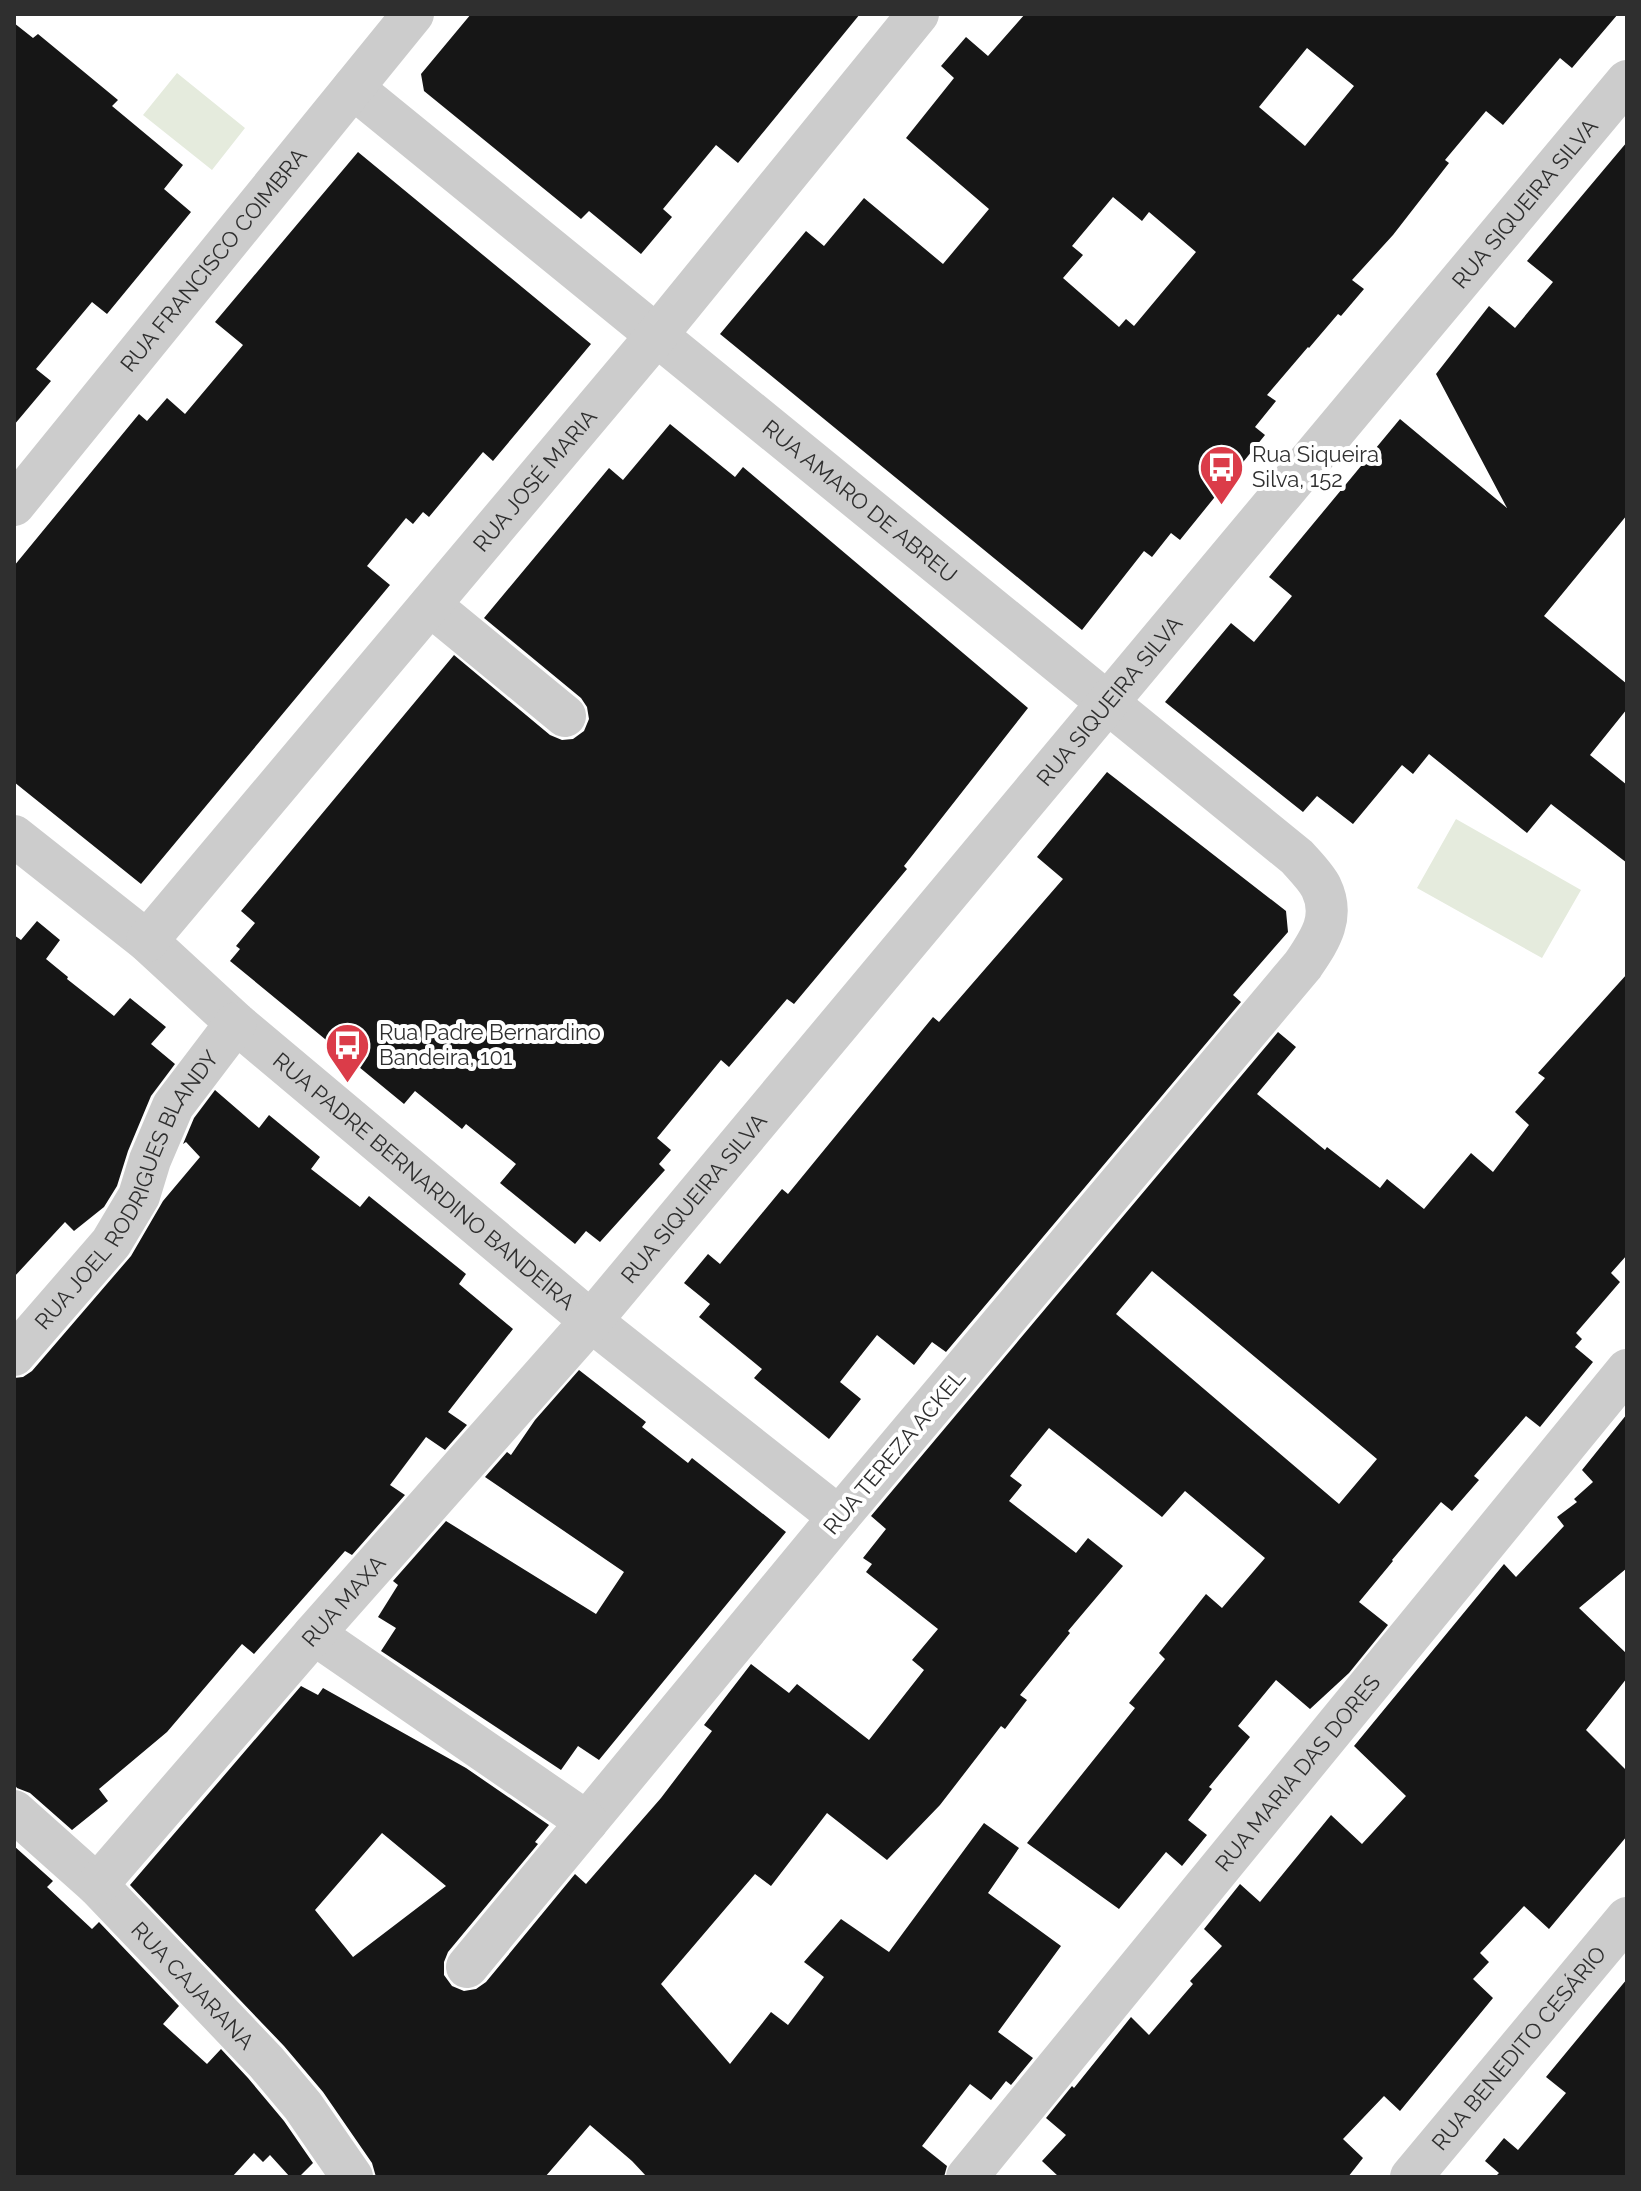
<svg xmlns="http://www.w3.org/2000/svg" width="1641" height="2191" font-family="Raleway,sans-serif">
<rect width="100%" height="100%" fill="#fff"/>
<!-- green -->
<path fill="#e5ebdd" d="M 177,73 L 245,128 L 212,170 L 143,115 Z
M 1456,819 L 1581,890 L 1542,958 L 1417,888 Z"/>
<!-- building -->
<path fill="#161616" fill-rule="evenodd" d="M 471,14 L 860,14 L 738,163 L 716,145 L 663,209 L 672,217 L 641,254 L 589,211 L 581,219 L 424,91 L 421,74 Z
M 1025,14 L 1618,14 L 1572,68 L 1560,58 L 1503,125 L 1486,111 L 1445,160 L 1449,163 L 1393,235 L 1352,280 L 1364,289 L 1341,316 L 1338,314 L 1309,348 L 1308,347 L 1267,395 L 1276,401 L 1255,427 L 1265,435 L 1180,540 L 1171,533 L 1152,557 L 1144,551 L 1082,630 L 720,334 L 806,231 L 824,246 L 864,198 L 943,264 L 989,209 L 906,138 L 954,78 L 941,66 L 966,37 L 988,56 ZM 1307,48 L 1354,86 L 1305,146 L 1259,107 ZM 1113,197 L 1142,221 L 1149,212 L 1196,252 L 1134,326 L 1126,319 L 1119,327 L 1063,278 L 1083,255 L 1072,246 Z
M 14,23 L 33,38 L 38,34 L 118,100 L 112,106 L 183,165 L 164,189 L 191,212 L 107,314 L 92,302 L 36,369 L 51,381 L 14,425 Z
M 1627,142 L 1627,515 L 1544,616 L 1627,684 L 1627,709 L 1590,755 L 1627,785 L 1627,863 L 1551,804 L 1527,833 L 1429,754 L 1413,774 L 1402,765 L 1353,824 L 1317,796 L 1303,812 L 1165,702 L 1231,623 L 1254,642 L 1292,596 L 1269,577 L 1400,419 L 1507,508 L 1436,374 L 1489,306 L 1515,328 L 1553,282 L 1527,261 Z
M 358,152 L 591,344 L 493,461 L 483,452 L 429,517 L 423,512 L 413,524 L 406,518 L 367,566 L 390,585 L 141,884 L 14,782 L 14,566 L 139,414 L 147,421 L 167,398 L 185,414 L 243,345 L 215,322 Z
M 670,424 L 735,477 L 743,467 L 1028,708 L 904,866 L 907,869 L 794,1004 L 787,999 L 729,1067 L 721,1060 L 657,1138 L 671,1150 L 659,1164 L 665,1170 L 600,1242 L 586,1231 L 575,1244 L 500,1183 L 516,1164 L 466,1124 L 462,1129 L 415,1091 L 404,1104 L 230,961 L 240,949 L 236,946 L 255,923 L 241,911 L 454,655 L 550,735 L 562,740 L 573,739 L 584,731 L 589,719 L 587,707 L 581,698 L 484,618 L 609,468 L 623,480 Z
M 1107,772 L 1286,911 L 1288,932 L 1233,995 L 1241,1002 L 946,1352 L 932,1342 L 914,1365 L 877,1335 L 840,1382 L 861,1399 L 829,1439 L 754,1378 L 762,1369 L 699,1317 L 710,1304 L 684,1283 L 708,1254 L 720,1264 L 782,1189 L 788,1194 L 933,1017 L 939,1022 L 1063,879 L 1037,857 Z
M 37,921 L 60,940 L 46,959 L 68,977 L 67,979 L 114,1016 L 130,998 L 166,1027 L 151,1044 L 175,1064 L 151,1096 L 128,1151 L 117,1186 L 104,1207 L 74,1231 L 65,1222 L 14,1277 L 14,935 L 21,940 Z
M 1627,974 L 1627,1255 L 1611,1273 L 1620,1282 L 1576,1333 L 1582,1339 L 1575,1347 L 1593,1362 L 1540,1427 L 1526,1416 L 1474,1476 L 1479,1480 L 1452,1511 L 1441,1502 L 1392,1560 L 1393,1561 L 1359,1602 L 1388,1625 L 1349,1673 L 1310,1709 L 1276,1680 L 1238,1726 L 1250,1737 L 1209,1787 L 1212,1789 L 1188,1820 L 1207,1835 L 1182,1866 L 1166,1852 L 1119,1909 L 1027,1843 L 1135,1708 L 1129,1703 L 1165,1659 L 1159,1653 L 1206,1594 L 1222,1608 L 1265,1558 L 1185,1491 L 1162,1517 L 1049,1428 L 1010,1476 L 1022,1485 L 1009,1501 L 1076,1553 L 1088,1538 L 1123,1566 L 1068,1631 L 1070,1633 L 1020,1695 L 1027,1700 L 1005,1729 L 1001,1726 L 940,1805 L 887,1860 L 827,1813 L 771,1886 L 755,1874 L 661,1984 L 730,2064 L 771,2012 L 788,2025 L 824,1977 L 804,1962 L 841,1919 L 889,1952 L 984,1823 L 1019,1848 L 988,1893 L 1061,1946 L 998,2032 L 1033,2058 L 1011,2085 L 1006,2081 L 991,2100 L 970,2084 L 922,2146 L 947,2166 L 944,2177 L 647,2177 L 632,2161 L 590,2125 L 545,2177 L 376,2177 L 372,2163 L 323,2092 L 284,2046 L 130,1885 L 301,1686 L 318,1695 L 323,1688 L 466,1768 L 549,1825 L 535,1842 L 538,1844 L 448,1952 L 444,1962 L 444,1975 L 452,1986 L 464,1991 L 476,1989 L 486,1982 L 575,1874 L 586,1884 L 661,1798 L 712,1731 L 704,1725 L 751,1664 L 789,1693 L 797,1684 L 869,1740 L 924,1670 L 912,1660 L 938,1629 L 866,1572 L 872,1564 L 863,1558 L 886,1529 L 871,1516 L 1278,1032 L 1296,1047 L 1257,1094 L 1325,1150 L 1327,1147 L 1380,1188 L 1387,1179 L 1424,1209 L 1471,1153 L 1493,1172 L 1529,1125 L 1515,1112 L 1545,1078 L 1538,1073 ZM 1152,1271 L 1377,1459 L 1339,1504 L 1116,1314 ZM 382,1833 L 446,1886 L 353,1957 L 315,1910 Z
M 215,1090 L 259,1128 L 269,1115 L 320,1157 L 311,1169 L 360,1207 L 369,1196 L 466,1274 L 459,1284 L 513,1329 L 448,1412 L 467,1425 L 445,1450 L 426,1437 L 390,1485 L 405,1495 L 352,1555 L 345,1551 L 254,1654 L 242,1644 L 167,1732 L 99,1789 L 108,1801 L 72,1830 L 30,1793 L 17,1788 L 14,1784 L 14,1378 L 23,1377 L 32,1371 L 131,1256 L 163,1201 L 200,1157 L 186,1142 L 183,1144 L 194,1118 Z
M 579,1370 L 646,1422 L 642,1427 L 688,1463 L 692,1458 L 786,1532 L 599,1760 L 578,1746 L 561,1770 L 381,1651 L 396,1628 L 378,1617 L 398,1585 L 393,1581 L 446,1521 L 596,1614 L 624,1572 L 485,1477 L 507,1452 L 511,1455 L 535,1420 Z
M 1627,1414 L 1627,1568 L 1579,1608 L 1627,1654 L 1627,1678 L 1586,1730 L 1627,1771 L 1627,1836 L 1549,1929 L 1524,1906 L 1480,1953 L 1489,1962 L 1473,1979 L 1493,1998 L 1400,2111 L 1384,2096 L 1343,2139 L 1363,2158 L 1348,2177 L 1059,2177 L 1042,2161 L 1066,2135 L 1046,2118 L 1072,2086 L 1074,2088 L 1131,2017 L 1149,2035 L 1193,1984 L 1190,1981 L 1222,1946 L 1204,1929 L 1240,1884 L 1260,1902 L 1331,1815 L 1362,1844 L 1406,1796 L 1354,1746 L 1504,1564 L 1516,1577 L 1564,1526 L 1557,1517 L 1577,1502 L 1574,1499 L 1593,1482 L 1582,1470 Z
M 14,1846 L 53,1881 L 47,1887 L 92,1929 L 99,1922 L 179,2006 L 163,2024 L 207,2064 L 221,2049 L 248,2078 L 284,2121 L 313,2163 L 299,2177 L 290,2177 L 270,2155 L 263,2162 L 254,2153 L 232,2177 L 14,2177 Z
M 1627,1979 L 1627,2177 L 1495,2177 L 1499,2173 L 1485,2161 L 1504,2138 L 1518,2150 L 1566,2093 L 1546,2077 Z"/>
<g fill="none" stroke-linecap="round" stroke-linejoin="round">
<!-- minor -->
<g stroke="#ccc" stroke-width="42">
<path id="s1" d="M 353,88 L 1297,857 C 1305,866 1316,877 1321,887 C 1336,918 1319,941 1303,965 L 839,1517 L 467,1967"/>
<path id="s2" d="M 14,505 L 413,14"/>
<path d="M 430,605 L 565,716"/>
<path id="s3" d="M 14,836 L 147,941 L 236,1023 L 591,1321 L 839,1517"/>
<path id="s4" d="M 147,941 L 656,336 L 918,14"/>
<path id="s5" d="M 14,1355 L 111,1243 L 139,1196 L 150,1160 L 173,1106 L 236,1023"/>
<path d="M 314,1634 L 587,1822"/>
<path id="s6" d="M 14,1811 L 97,1885 L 266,2062 L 303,2106 L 352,2177"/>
<path id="s7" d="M 97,1885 L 314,1634 L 591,1321 L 1627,81"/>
<path id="s8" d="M 967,2177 L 1627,1370"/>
<path id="s9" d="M 1411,2177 L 1627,1918"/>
</g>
</g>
<!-- icons -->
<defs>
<symbol id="bus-pin" viewBox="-11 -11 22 30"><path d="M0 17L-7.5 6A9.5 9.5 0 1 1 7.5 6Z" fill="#db3c49" stroke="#fff"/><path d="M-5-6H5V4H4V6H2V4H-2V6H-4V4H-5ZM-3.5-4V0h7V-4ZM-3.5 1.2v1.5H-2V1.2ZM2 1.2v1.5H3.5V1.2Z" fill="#fff"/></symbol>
</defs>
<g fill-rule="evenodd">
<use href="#bus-pin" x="1196" y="442" width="51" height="69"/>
<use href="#bus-pin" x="322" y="1020" width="51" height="69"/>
</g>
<g text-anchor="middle" stroke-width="8" stroke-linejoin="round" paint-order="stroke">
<!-- street labels -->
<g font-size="22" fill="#2f2f2f" stroke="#fff">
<text dy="8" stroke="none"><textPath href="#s7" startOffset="2206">RUA SIQUEIRA SILVA</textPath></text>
<text dy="8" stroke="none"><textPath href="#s2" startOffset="316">RUA FRANCISCO COIMBRA</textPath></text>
<text dy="8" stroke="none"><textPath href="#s4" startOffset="602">RUA JOSÉ MARIA</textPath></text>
<text dy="8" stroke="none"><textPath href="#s1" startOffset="654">RUA AMARO DE ABREU</textPath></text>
<text dy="8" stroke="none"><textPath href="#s7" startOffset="1558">RUA SIQUEIRA SILVA</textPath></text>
<text dy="8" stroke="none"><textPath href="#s3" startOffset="536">RUA PADRE BERNARDINO BANDEIRA</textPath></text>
<text dy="8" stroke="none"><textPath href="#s5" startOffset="202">RUA JOEL RODRIGUES BLANDY</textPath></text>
<text dy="8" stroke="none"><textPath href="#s7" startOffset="910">RUA SIQUEIRA SILVA</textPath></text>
<text transform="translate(894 1452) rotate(-50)" y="8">RUA TEREZA ACKEL</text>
<text dy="8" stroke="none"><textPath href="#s7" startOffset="376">RUA MAXA</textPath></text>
<text dy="8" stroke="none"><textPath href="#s8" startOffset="522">RUA MARIA DAS DORES</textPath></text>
<text dy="8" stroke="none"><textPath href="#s6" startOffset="250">RUA CAJARANA</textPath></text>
<text dy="8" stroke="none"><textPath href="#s9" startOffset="168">RUA BENEDITO CESÁRIO</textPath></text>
</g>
<!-- poi labels -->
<g font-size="22" fill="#2f2f2f" stroke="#fff" text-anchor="start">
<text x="1252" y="462">Rua Siqueira<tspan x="1252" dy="25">Silva, 152</tspan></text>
<text x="379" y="1040">Rua Padre Bernardino<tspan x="379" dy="25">Bandeira, 101</tspan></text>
</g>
</g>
<!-- border -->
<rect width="1641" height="2191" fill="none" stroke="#2f2f2f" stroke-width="32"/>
</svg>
